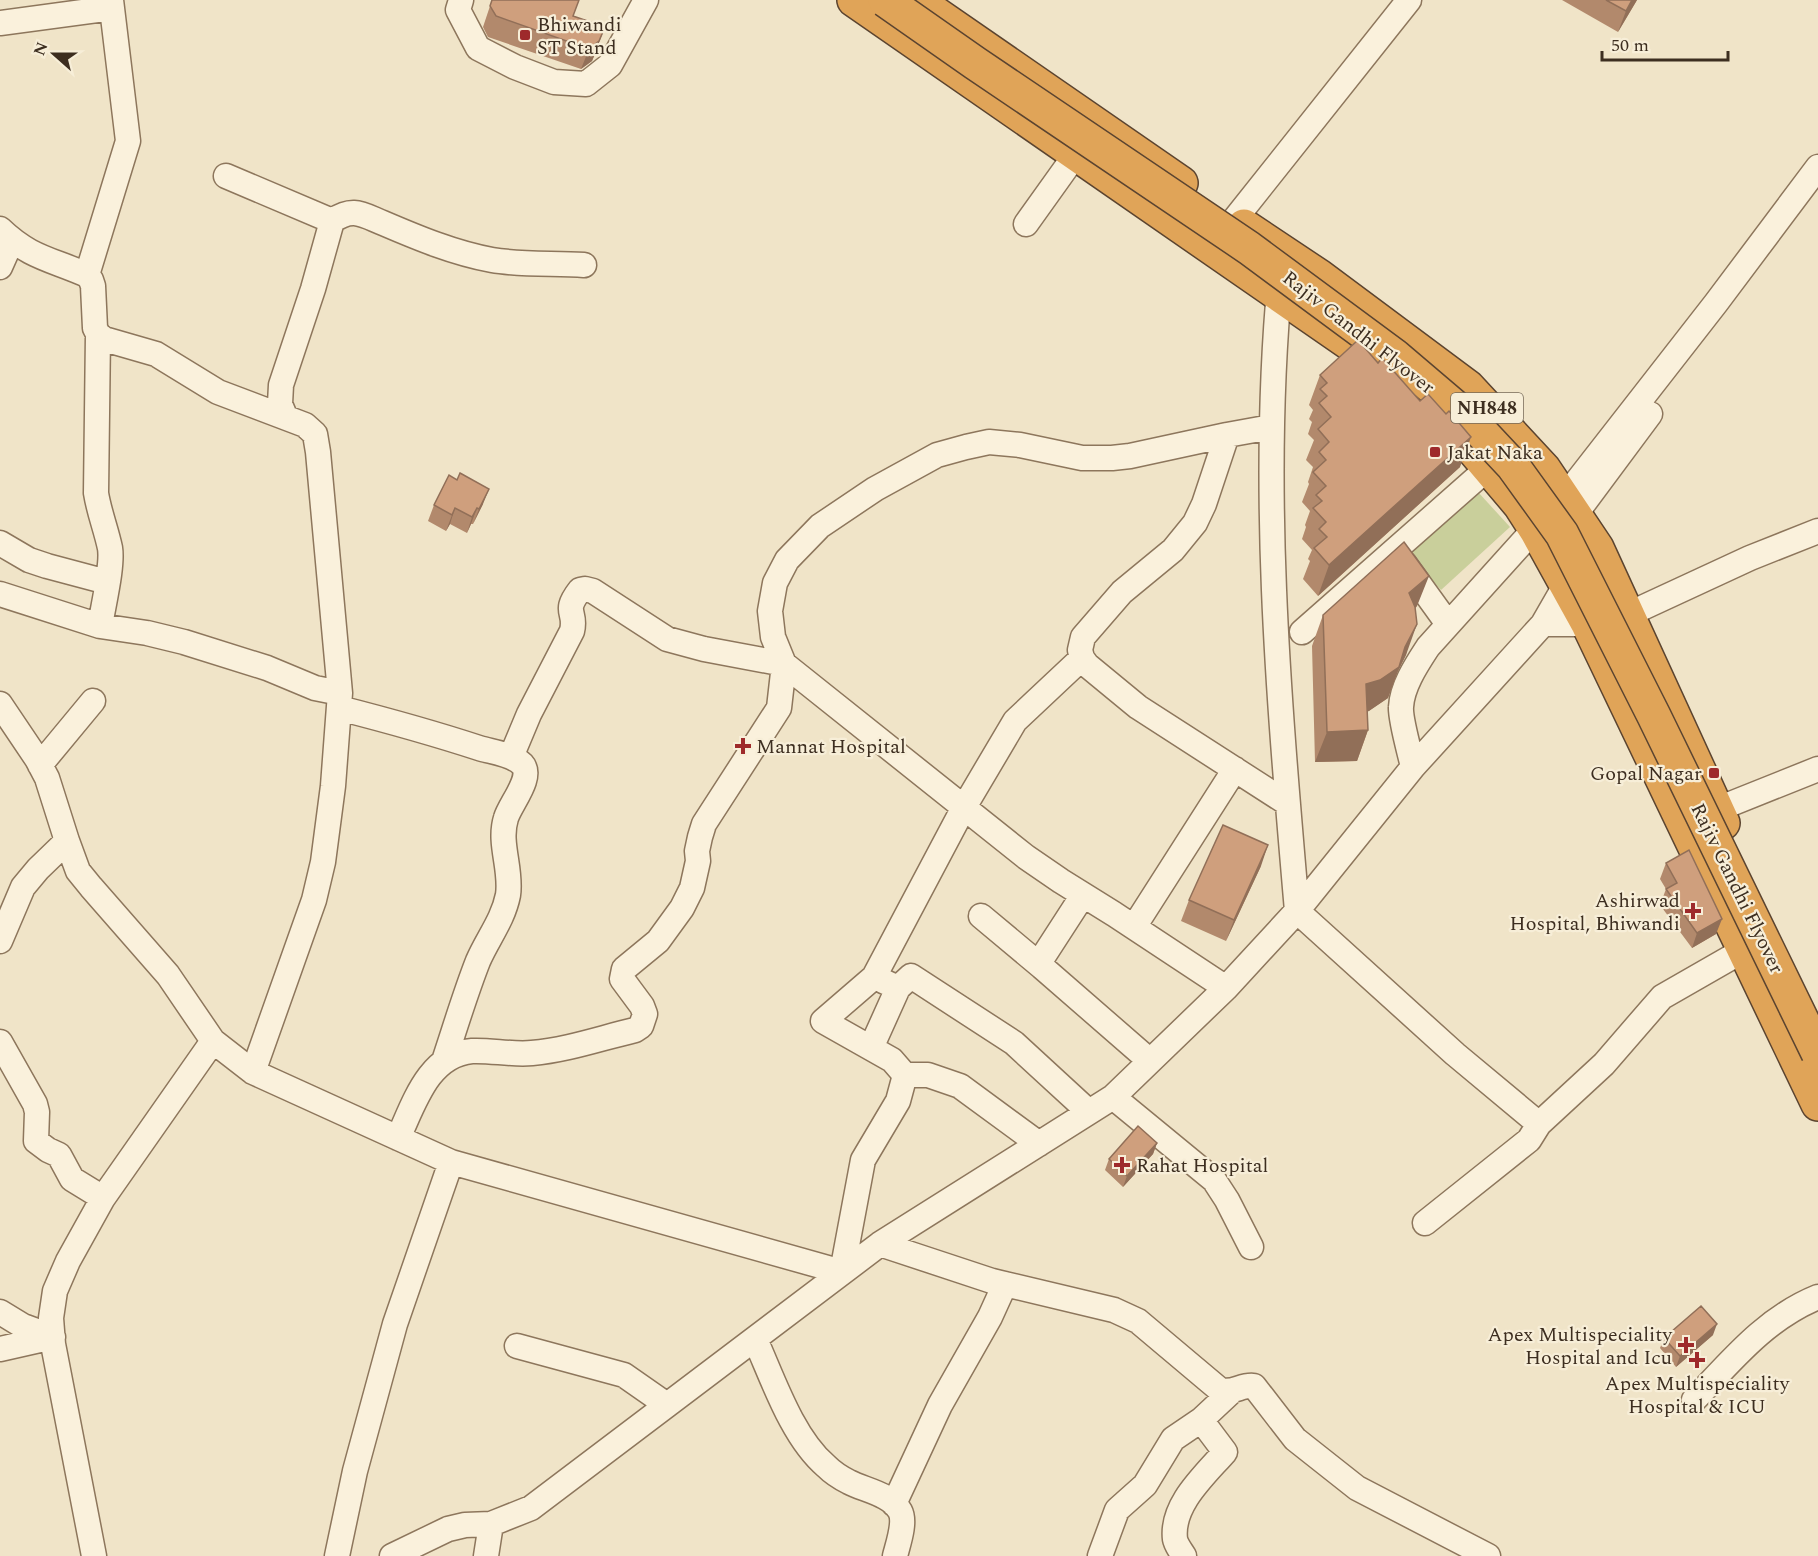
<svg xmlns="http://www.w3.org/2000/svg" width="1818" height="1556" font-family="Spectral,serif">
<rect width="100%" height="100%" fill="#f0e4c8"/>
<!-- green -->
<path fill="#c9cf9b" d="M 1478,492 L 1510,527 L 1441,590 L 1409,555 Z"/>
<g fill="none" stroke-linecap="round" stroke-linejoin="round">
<defs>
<path id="minor" d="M 461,0 L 458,10 L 478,48 L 515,67 L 554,82 L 586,84 L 610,65 L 646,0
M 0,23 L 112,8
M 226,176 L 332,221
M 1026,224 L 1076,154
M 0,229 C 30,258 51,259 87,275 L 91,280 L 93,286 L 95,328 L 98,334 L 104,339 L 156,354 L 218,392 L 305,425 L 315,434 L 318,452 L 340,693 L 333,786 L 323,862 L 314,900 L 253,1072
M 1223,234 L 1409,0
M 0,267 L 12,240
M 87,275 L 128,141 L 111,0
M 1280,280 C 1260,490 1279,702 1297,911 L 1455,1054 L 1539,1124
M 98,334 L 96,493 C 99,512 106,529 110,548 C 113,566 103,606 100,626
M 285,416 L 280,404 L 281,385 L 313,289 L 332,221 C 353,207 361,214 383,223 C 418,238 454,253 492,260 C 521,265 554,263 584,265
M 1227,435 L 1204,504 L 1195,523 L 1173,550 L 1122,592 L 1083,637 L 1080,650 L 1082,658 L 1087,665 L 1138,707 L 1287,803
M 1563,522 L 1575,515 L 1650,414
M 0,543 L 29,560 L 47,566 L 107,582
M 1404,563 L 1448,624
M 0,594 L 100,626 L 147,633 L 184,642 L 267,668 L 315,688 L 340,693
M 1543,624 L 1588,624 L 1629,614 L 1750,558 L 1818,531
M 1302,632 L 1488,468
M 0,704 L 37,759 L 47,778 L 67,841 L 78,871 L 91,887 L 168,975 L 213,1041 L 253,1072 L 451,1162 L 842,1272 L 863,1160 L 898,1101 L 905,1075 L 892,1060 L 823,1021 L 874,977 L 963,809 L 1015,721 L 1082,658
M 339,708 C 386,720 433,733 479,748 C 492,752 512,754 522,764 C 534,777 510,804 506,818 C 498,843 512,869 508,895 C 503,920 488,938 478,961 C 465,994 455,1028 444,1061
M 511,757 L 529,714 L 572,631 C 577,611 562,613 580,590 L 585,589 L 593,591 L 667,639 L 704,649 L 784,664 L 1026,857 L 1061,881 L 1114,914 L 1226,988
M 40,765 L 93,701
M 1413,767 C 1410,753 1400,719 1401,707 C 1402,686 1417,664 1428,647 L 1529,535 L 1534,527 L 1564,498 L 1716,303 L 1818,167
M 1703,815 L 1818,769
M 1083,895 L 1039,963 L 1042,967 L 1150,1061
M 981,916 L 1042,967
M 1134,927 L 1235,769
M 0,941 L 23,887 L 38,869 L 67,841
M 898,988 L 911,976 L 1014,1043 L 1089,1112
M 0,1042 L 35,1104 L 37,1112 L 36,1141 L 48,1150 L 59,1155 L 72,1179 L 103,1198
M 871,1048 L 898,988 L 883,981
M 905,1075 L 928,1075 L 960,1086 L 1039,1144
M 1113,1097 L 1214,1180 L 1227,1200 L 1251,1247
M 398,1138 C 414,1104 428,1055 472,1051 C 491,1050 512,1055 532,1053 C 567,1050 601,1038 635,1030 L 641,1026 L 645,1014 L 642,1006 L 622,979 L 624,969 L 658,941 L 682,908 L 692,888 L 698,861 L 697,851 L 700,837 L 704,824 L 779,708 L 784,664 L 773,637 L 770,611 L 775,583 L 787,560 L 820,526 L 875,489 L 937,455 L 966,447 L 989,442 L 1020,445 L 1082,458 L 1112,458 L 1130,456 L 1227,435 L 1271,427
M 1425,1223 L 1529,1140 L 1539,1124 L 1604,1064 L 1662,997 L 1744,950 L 1758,945
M 880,1244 L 992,1281 L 1114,1310 L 1138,1321 L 1220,1390 C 1233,1394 1242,1384 1254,1386 L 1295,1439 L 1357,1488 L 1488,1556
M 0,1312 L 23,1326 L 53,1337
M 755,1339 C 773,1379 792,1437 826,1466 C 832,1472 841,1478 849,1482 C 864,1490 891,1494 900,1511 C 906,1522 898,1544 895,1556
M 517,1346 L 624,1375 L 667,1405
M 0,1349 L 53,1337
M 1694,1400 C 1732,1360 1766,1318 1818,1297
M 894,1504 L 940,1405 L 990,1317 L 1005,1284
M 94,1556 L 53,1344 L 51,1318 L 55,1291 L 68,1261 L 103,1198 L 213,1041
M 337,1556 L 355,1471 L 395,1324 L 451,1162
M 392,1556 L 448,1529 L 465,1525 L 491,1524
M 486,1556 L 491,1524 L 531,1508 L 880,1244 L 1113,1097 L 1226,988 L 1297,911 L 1413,767 L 1543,624 L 1566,584 L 1577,580
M 1100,1556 L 1117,1510 L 1145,1485 L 1173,1439 L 1201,1420
M 1184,1556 C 1181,1551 1176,1545 1175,1539 C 1171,1505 1204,1476 1225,1452 L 1201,1420 L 1232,1391"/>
<path id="highway" d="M 854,0 L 1372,359
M 916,0 L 1181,183
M 1244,226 L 1319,276 L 1468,387 L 1544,469 L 1597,548 L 1723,823
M 1437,413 L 1454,427 L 1520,505 L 1536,530 L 1588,624 L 1818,1104"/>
</defs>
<!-- minor casing -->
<use href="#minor" stroke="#8d765c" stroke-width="27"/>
<!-- highway casing -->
<use href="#highway" stroke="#5b4430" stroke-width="36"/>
<!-- minor -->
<use href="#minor" stroke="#faf1dc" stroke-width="24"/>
<!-- highway -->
<use href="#highway" stroke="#e0a458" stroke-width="33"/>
<defs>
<path id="highway-bridge" d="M 885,0 L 975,63 L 1249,248 L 1395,356 L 1469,419 L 1513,466 L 1562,534 L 1654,716 L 1818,1053"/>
</defs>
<!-- highway-bridge casing -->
<use href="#highway-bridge" stroke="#5b4430" stroke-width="36" stroke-linecap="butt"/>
<!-- highway-bridge -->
<use href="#highway-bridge" stroke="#e0a458" stroke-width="33"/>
</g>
<!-- wall -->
<path fill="#b2896c" d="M 492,0 L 573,16 L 598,48 L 592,61 L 581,69 L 488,37 L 483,27 Z
M 1562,0 L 1637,0 L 1618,32 Z
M 1320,375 L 1460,467 L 1318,596 L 1303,579 L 1310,561 L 1308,559 L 1312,550 L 1302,539 L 1306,527 L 1305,525 L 1310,511 L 1302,502 L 1309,484 L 1308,482 L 1313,467 L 1306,460 L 1314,440 L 1308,434 L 1312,422 L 1309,419 L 1313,410 L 1309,405 Z
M 483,504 L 473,524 L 471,524 L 467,533 L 450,524 L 446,531 L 428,521 L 434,505 Z
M 1417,606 L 1415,609 L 1406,655 L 1398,671 L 1388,698 L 1367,712 L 1368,730 L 1357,761 L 1315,762 L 1312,646 L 1323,615 Z
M 1666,863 L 1716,934 L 1692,948 L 1660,905 L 1666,889 L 1660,879 Z
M 1261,866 L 1226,941 L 1181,921 L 1189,900 Z
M 1157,1143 L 1153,1154 L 1123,1187 L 1105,1170 L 1109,1159 Z
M 1713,1335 L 1676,1367 L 1660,1348 L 1664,1338 Z"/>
<!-- shaded-wall -->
<path fill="#916f58" d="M 1632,0 L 1637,0 L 1618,32 L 1626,11 Z
M 605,27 L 592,61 L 581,69 L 589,49 Z
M 1471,437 L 1460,467 L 1318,596 L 1329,565 Z
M 489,489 L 483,504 L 473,524 L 479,509 Z
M 455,508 L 450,524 L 446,531 L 452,515 Z
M 477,508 L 471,524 L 467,533 L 472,517 Z
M 1429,576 L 1417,606 L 1398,624 L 1409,593 Z
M 1417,624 L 1406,655 L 1398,671 L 1388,698 L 1369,711 L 1355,715 L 1366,684 L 1405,647 Z
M 1368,730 L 1357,761 L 1315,762 L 1327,732 Z
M 1268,845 L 1261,866 L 1226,941 L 1234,920 Z
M 1722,919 L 1716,934 L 1692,948 L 1697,933 Z
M 1157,1143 L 1153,1154 L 1123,1187 L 1127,1176 Z
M 1717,1324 L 1713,1335 L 1676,1367 L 1680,1356 Z"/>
<!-- building -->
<path fill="#cf9f7d" stroke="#916f58" stroke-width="1.5" d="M 492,0 L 579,0 L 573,16 L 605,27 L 599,41 L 589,49 L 496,16 L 490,6 Z
M 1606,0 L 1632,0 L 1626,11 Z
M 1358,340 L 1378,363 L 1382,358 L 1420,401 L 1428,394 L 1446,414 L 1449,411 L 1471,437 L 1329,565 L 1314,548 L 1327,537 L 1319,529 L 1326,522 L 1313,508 L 1322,501 L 1316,495 L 1326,486 L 1313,472 L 1326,460 L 1319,452 L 1329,442 L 1318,429 L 1331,417 L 1319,403 L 1327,396 L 1320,389 L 1327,383 L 1320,375 Z
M 460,473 L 489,489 L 479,509 L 477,508 L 472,517 L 455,508 L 452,515 L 434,505 L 449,475 L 457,480 Z
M 1404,542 L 1429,576 L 1409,593 L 1415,607 L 1417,624 L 1405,647 L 1399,667 L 1380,680 L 1366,684 L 1368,730 L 1327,732 L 1323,615 Z
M 1223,825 L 1268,845 L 1234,920 L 1189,900 Z
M 1689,850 L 1722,919 L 1697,933 L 1666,889 L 1677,883 L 1666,863 Z
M 1138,1126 L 1157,1143 L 1127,1176 L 1109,1159 Z
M 1701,1306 L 1717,1324 L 1680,1356 L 1664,1338 Z"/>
<!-- markers -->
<g fill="#9e2a2b" stroke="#f7eed8" stroke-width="2">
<rect x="519" y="29" width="12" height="12" rx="3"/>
<rect x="1429" y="446" width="12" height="12" rx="3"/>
<path d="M740 737h6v6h6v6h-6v6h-6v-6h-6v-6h6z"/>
<rect x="1708" y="767" width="12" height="12" rx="3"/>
<path d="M1690 902h6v6h6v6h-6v6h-6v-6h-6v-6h6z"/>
<path d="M1119 1156h6v6h6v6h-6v6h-6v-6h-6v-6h6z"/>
<path d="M1683 1336h6v6h6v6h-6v6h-6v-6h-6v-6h6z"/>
<path d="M1694 1351h6v6h6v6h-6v6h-6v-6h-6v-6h6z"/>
</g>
<g text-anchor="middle" stroke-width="4.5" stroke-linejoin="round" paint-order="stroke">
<!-- shield labels -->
<rect fill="#f7eed8" stroke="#756857" stroke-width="1.5" x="1451" y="393" width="72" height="30" rx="4.5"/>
<g font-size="18" font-weight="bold" fill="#3d2e20">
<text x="1487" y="414">NH848</text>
</g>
<!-- poi labels -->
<g font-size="20" fill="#3d2e20" stroke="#f7eed8" text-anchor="start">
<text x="537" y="31">Bhiwandi<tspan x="537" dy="23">ST Stand</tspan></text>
<text x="1447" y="459">Jakat Naka</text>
<text x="756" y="753">Mannat Hospital</text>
<text x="1702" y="780" text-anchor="end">Gopal Nagar</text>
<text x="1680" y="907" text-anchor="end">Ashirwad<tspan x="1680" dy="23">Hospital, Bhiwandi</tspan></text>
<text x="1136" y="1172">Rahat Hospital</text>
<text x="1672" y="1341" text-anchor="end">Apex Multispeciality<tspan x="1672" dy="23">Hospital and Icu</tspan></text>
<text x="1697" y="1390" text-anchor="middle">Apex Multispeciality<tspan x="1697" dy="23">Hospital &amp; ICU</tspan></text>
</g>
<!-- street labels -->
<g font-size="20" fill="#3d2e20" stroke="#f7eed8">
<text transform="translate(1359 332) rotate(38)" y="7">Rajiv Gandhi Flyover</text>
<text transform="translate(1738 888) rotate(64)" y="7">Rajiv Gandhi Flyover</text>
</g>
</g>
<!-- north arrow -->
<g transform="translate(54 54) rotate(291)" stroke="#f7eed8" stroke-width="4.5" paint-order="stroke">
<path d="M0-4.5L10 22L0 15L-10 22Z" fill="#3d2e20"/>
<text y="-9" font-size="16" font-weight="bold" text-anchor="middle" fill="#3d2e20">N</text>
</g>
<!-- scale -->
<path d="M1602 51v9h126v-9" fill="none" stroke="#3d2e20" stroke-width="3"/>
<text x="1611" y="51" font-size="18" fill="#3d2e20" stroke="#f7eed8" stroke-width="4.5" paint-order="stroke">50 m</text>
</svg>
